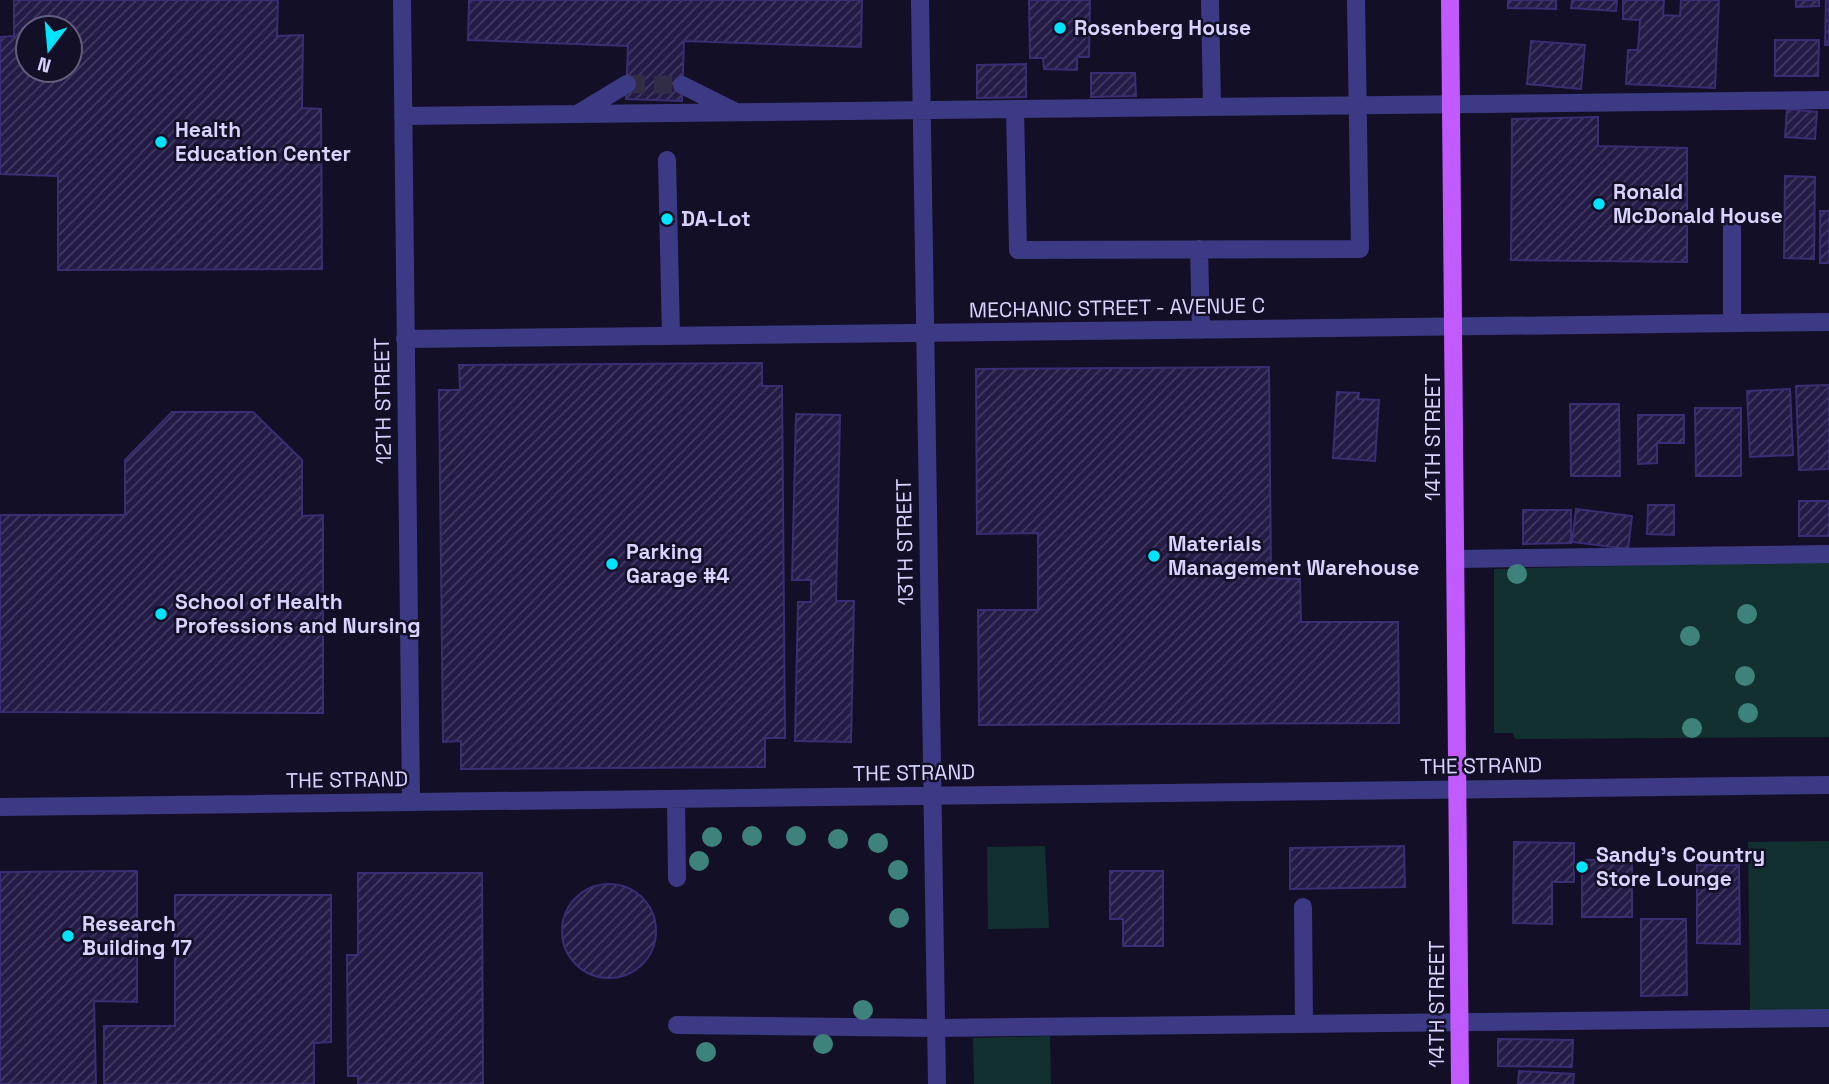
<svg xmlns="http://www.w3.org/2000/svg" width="1829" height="1084" font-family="'Space Grotesk',sans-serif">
<defs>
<pattern id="building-hatch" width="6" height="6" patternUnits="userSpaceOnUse" patternTransform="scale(1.75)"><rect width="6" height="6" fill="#241b47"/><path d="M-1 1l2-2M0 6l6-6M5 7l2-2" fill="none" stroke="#433b63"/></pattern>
</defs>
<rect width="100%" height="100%" fill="#130f26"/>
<!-- grass -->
<path fill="#12302f" d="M 1829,561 L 1829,737 L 1516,739 L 1512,733 L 1494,733 L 1494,569 Z
M 1829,841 L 1829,1011 L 1750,1012 L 1748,842 Z
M 1045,846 L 1049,928 L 988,929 L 987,847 Z
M 1050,1036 L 1051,1084 L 974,1084 L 973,1038 Z"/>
<!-- building -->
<path fill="url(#building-hatch)" stroke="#3b2d73" stroke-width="2" fill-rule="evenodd" d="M 14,0 L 278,0 L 277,36 L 303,35 L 302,108 L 321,109 L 322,269 L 58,270 L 58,176 L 0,174 L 0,37 L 14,36 ZM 28,28 L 70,28 L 70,70 L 28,70 Z
M 469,0 L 862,0 L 861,47 L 684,41 L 682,101 L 626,99 L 628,46 L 468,40 Z
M 1029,0 L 1090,0 L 1089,57 L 1077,57 L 1077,70 L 1044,69 L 1043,58 L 1030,58 Z
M 1508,0 L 1556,0 L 1556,9 L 1508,8 Z
M 1572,0 L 1617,0 L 1616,11 L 1571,8 Z
M 1623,0 L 1664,0 L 1663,15 L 1680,16 L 1681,0 L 1719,0 L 1715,88 L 1626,84 L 1628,50 L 1638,50 L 1640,20 L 1623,19 Z
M 1796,0 L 1819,0 L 1819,6 L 1796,7 Z
M 1826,0 L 1829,0 L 1829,45 L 1825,45 Z
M 1775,40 L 1819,40 L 1818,76 L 1775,76 Z
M 1531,41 L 1585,45 L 1581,89 L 1527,84 Z
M 1026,64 L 1026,97 L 977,98 L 977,65 Z
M 1091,73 L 1135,73 L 1136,96 L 1091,97 Z
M 1787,109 L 1817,112 L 1815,139 L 1785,137 Z
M 1598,117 L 1598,146 L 1687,148 L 1687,262 L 1511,260 L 1512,119 Z
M 1785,176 L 1815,177 L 1814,259 L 1784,258 Z
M 1820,211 L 1829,211 L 1829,263 L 1820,263 Z
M 762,363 L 762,386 L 782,386 L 785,738 L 765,738 L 765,767 L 461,769 L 461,741 L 443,742 L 439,390 L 460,390 L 459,365 Z
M 1269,367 L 1271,578 L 1300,579 L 1301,622 L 1398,622 L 1399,723 L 979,725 L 978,610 L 1038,610 L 1038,533 L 977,534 L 976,369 Z
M 1829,385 L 1829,469 L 1799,470 L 1796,386 Z
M 1790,389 L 1793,455 L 1750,457 L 1747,391 Z
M 1337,392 L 1359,393 L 1358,399 L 1379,400 L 1375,461 L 1333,458 Z
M 1570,404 L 1619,404 L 1620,476 L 1571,476 Z
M 1695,408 L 1741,408 L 1741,476 L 1696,476 Z
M 172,412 L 253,412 L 302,460 L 302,516 L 323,515 L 323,713 L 0,712 L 0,515 L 125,515 L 125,460 Z
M 796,414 L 840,415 L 836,601 L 854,601 L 851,742 L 795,741 L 798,602 L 811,602 L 811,580 L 792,580 Z
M 1638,415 L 1684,415 L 1684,443 L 1657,443 L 1657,463 L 1638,464 Z
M 1799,501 L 1829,501 L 1829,536 L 1799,536 Z
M 1648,505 L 1674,505 L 1674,535 L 1647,534 Z
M 1576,509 L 1632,516 L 1628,549 L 1572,542 Z
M 1523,510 L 1571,510 L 1571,543 L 1523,544 Z
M 1514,842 L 1574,843 L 1574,882 L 1552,882 L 1552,924 L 1513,923 Z
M 1404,846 L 1405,887 L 1290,889 L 1290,848 Z
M 1582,860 L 1632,860 L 1632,917 L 1582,917 Z
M 1697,865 L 1739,865 L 1740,944 L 1697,943 Z
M 137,871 L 137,1002 L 94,1001 L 96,1084 L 0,1084 L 0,872 Z
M 1110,871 L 1163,871 L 1163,946 L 1123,946 L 1123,919 L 1110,919 Z
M 358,873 L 482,873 L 483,1084 L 358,1084 L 358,1076 L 348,1076 L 347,955 L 358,955 Z
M562 931a47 47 0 1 1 94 0a47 47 0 1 1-94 0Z
M 175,895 L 331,895 L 331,1042 L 314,1043 L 314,1084 L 104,1084 L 104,1026 L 175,1026 Z
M 1641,919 L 1686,919 L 1687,995 L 1641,996 Z
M 1498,1039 L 1573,1040 L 1572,1067 L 1498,1066 Z
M 1519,1071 L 1574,1074 L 1573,1084 L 1518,1084 Z"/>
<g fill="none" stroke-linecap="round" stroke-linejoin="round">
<!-- minor-tunnel -->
<path stroke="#312d47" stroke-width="18" stroke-dasharray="18 9" stroke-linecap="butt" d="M 627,84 L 682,85"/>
<!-- minor -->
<path stroke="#3d3a85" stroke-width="18" d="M 402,0 L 411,802
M 920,0 L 937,1084
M 1210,0 L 1212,107
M 682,85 L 734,111
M 1015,110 L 1018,250 L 1360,249 L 1356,0
M 579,113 L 627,84
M 403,116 L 1829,100
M 667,160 L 671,336
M 1199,249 L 1201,330
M 1732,323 L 1732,226
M 405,339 L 1829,322
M 1457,559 L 1829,554
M 676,799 L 677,878
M 0,807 L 1829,785
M 1303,907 L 1304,1023
M 677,1025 L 936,1028 L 1829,1018"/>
<!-- major -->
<path stroke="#c25bff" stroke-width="18" d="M 1450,0 L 1460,1084"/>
</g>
<!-- trees -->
<g fill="#3d827b">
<circle cx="1517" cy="574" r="10"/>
<circle cx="1747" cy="614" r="10"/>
<circle cx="1690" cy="636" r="10"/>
<circle cx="1745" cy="676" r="10"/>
<circle cx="1748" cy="713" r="10"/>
<circle cx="1692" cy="728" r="10"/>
<circle cx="752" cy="836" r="10"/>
<circle cx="796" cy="836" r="10"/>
<circle cx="712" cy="837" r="10"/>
<circle cx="838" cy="839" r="10"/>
<circle cx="878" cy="843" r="10"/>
<circle cx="699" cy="861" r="10"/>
<circle cx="898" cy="870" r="10"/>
<circle cx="899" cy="918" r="10"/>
<circle cx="863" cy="1010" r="10"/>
<circle cx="823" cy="1044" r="10"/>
<circle cx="706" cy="1052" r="10"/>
</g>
<!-- markers -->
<g fill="#00e5ff" stroke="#130f26" stroke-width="2.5">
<circle cx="1060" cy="28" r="7"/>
<circle cx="161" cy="142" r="7"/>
<circle cx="1599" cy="204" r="7"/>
<circle cx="667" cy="219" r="7"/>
<circle cx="1154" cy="556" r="7"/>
<circle cx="612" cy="564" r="7"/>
<circle cx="161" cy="614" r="7"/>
<circle cx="1582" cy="867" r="7"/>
<circle cx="68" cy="936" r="7"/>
</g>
<g text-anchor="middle" stroke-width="5" stroke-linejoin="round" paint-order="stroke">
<!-- poi labels -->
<g font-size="21" font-weight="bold" fill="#d9d4ff" stroke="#130f26" text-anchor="start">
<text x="1074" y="35">Rosenberg House</text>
<text x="175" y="137">Health<tspan x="175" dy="24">Education Center</tspan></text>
<text x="1613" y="199">Ronald<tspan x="1613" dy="24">McDonald House</tspan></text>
<text x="681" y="226">DA-Lot</text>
<text x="1168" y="551">Materials<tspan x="1168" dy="24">Management Warehouse</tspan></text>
<text x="626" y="559">Parking<tspan x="626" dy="24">Garage #4</tspan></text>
<text x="175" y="609">School of Health<tspan x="175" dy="24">Professions and Nursing</tspan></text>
<text x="1596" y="862">Sandy's Country<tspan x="1596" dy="24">Store Lounge</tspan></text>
<text x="82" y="931">Research<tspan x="82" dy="24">Building 17</tspan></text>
</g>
<!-- street labels -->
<g font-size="21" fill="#d9d4ff" stroke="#130f26">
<text transform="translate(1117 308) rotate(-1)" y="7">MECHANIC STREET - AVENUE C</text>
<text transform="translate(383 401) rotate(-91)" y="7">12TH STREET</text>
<text transform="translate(1433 437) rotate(-90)" y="7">14TH STREET</text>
<text transform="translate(905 542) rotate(-91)" y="7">13TH STREET</text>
<text transform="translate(1481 766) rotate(-1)" y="7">THE STRAND</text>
<text transform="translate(914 773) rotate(-1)" y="7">THE STRAND</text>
<text transform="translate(347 780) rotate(-1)" y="7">THE STRAND</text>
<text transform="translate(1437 1004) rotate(-90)" y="7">14TH STREET</text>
</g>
</g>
<!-- north arrow -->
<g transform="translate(49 49) rotate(196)"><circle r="33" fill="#130f26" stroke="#625e7d" stroke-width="2"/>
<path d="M0-5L12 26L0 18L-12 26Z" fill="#00e5ff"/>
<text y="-10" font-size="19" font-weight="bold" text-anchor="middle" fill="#d9d4ff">N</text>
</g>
</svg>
